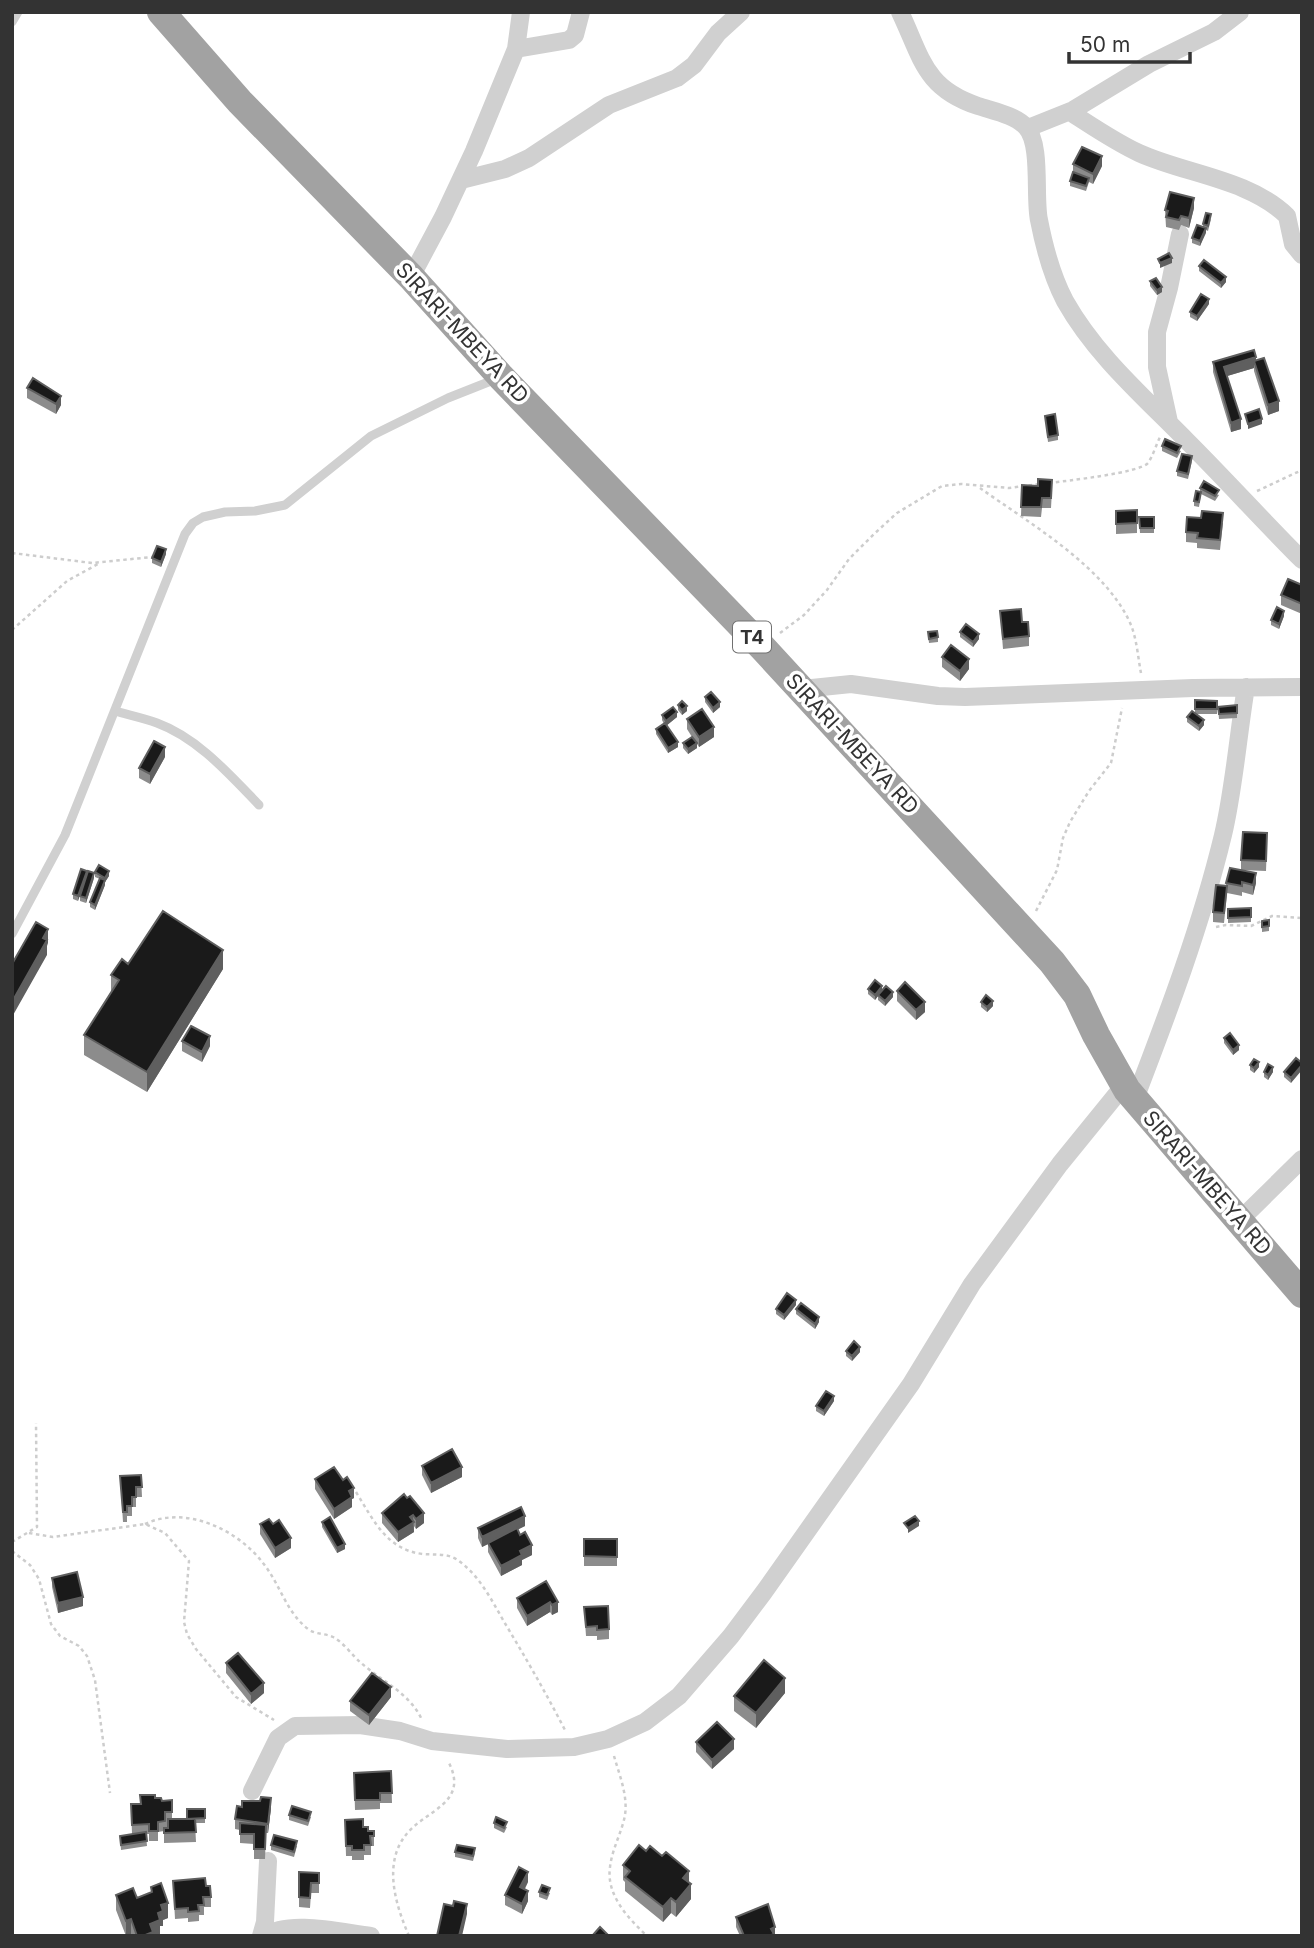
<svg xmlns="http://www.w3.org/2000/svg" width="1314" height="1948" font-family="Inter,sans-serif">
<rect width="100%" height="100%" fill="#fff"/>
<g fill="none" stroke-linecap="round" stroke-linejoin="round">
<!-- path -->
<path stroke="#cdcdcd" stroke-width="2.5" stroke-dasharray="3.5 3.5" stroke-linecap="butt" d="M 1049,483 C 1065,481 1139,473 1148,463 C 1153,456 1156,445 1160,437
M 980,488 C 1029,523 1107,568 1131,625 C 1137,640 1138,658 1141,673
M 1257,491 L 1302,470
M 12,553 L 92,563 L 152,557
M 12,630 L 67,581 L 98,564
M 780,633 L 804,615 L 827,590 L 849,559 L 874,534 L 897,513 L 942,486 L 961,484 L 1009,488 L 1039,484
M 1036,911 L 1057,870 L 1063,838 L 1070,822 L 1089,791 L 1111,763 L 1122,708
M 1216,927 L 1226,925 L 1251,926 L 1272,916 L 1302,918
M 356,1492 C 374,1521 387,1550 423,1554 C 436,1555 449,1553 459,1561 C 481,1577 493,1603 506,1625 C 527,1660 547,1695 566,1732
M 145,1524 C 185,1505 237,1529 263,1563 C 280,1584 286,1612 308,1629 C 316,1635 325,1633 333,1637 C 343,1642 352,1655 360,1662 C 381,1681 410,1693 422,1720
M 29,1533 L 53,1537 L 145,1524 L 165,1533 L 189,1561 L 184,1622 L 187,1634 L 196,1649 L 236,1697 L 274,1720
M 12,1542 L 37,1527 L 36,1423
M 12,1551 L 30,1565 L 39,1579 L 51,1624 L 60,1636 L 79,1646 L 87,1656 L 95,1680 L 110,1793
M 614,1756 C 619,1774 628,1795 625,1815 C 622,1832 612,1849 610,1867 C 606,1895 628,1918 647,1936
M 409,1936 C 396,1906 383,1865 405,1836 C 424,1810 471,1804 448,1761"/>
<!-- service -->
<path stroke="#d0d0d0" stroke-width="9" d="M 12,22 L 18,12
M 115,711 C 129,715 144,718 157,723 C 198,738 230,775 259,805
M 12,934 L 65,835 L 185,534 L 193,523 L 203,517 L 225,512 L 255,511 L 285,505 L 371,436 L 448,398 L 496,379"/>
<!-- minor -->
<path stroke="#d0d0d0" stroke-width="18" d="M 900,12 C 922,58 924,88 978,106 C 993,111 1015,115 1026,127 C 1042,144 1034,197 1039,220 C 1044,246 1053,278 1065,301 C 1096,356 1144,397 1187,441 C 1226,480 1263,521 1302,560
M 516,49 L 569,40 L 575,35 L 581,12
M 1070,112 C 1092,126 1115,142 1139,153 C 1185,174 1249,179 1287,216 L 1293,244 L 1302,255
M 1028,128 L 1073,110 L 1149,64 L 1214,32 L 1240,12
M 461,180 L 505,169 L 529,158 L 609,105 L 677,78 L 694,65 L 718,33 L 741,12
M 411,277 L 443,217 L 474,151 L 516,49 L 521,12
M 1169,422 L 1157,367 L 1157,332 L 1169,288 L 1180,234
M 802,689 L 851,684 L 938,696 L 965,697 L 1193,688 L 1302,687
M 1135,1099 C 1168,1013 1201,926 1223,835 C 1234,789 1238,735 1246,687
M 1240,1220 L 1302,1159
M 252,1791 L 278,1738 L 295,1726 L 360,1725 L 400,1731 L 432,1741 L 507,1749 L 574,1747 L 608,1739 L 645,1722 L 679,1696 L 731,1636 L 764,1592 L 911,1384 L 972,1284 L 1060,1164 L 1125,1084
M 261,1936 L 265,1922 L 268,1861
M 266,1936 C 288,1919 344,1933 371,1936"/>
<!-- trunk -->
<path stroke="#a2a2a2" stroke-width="28" d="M 161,12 L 240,102 L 411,277 L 501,377 L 762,647 L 1052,962 L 1077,995 L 1096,1035 L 1127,1090 L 1302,1294"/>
</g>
<!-- wall -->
<path fill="#8c8c8c" d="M 1073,164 L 1102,166 L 1093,184 L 1089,182 L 1086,191 L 1070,186 L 1070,181 L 1073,173 Z
M 1194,208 L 1189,228 L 1181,225 L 1179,230 L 1166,227 L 1165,210 Z
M 1211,219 L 1208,231 L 1206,230 L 1200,246 L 1192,243 L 1192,238 L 1203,227 L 1203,224 Z
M 1199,266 L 1226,282 L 1221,288 L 1199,271 Z
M 1150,281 L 1162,292 L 1157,295 L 1150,286 Z
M 1209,304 L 1197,321 L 1190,317 L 1190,312 Z
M 1256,360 L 1279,411 L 1268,415 L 1254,371 L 1254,368 L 1227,376 L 1241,429 L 1231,432 L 1213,372 L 1213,362 Z
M 27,388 L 61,405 L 56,414 L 27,398 Z
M 1045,416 L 1058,435 L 1058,440 L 1048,442 Z
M 1162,446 L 1181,451 L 1177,458 L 1162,451 Z
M 1192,461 L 1188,479 L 1177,476 L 1177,471 Z
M 1022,485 L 1052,490 L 1051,508 L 1042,508 L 1041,517 L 1021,516 Z
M 1200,488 L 1219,495 L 1215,501 L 1201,494 L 1199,507 L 1194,506 L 1194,501 L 1200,492 Z
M 1137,510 L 1137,533 L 1116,534 L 1116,511 Z
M 1139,517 L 1154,517 L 1154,533 L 1140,533 Z
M 1201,518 L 1223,523 L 1220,550 L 1197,548 L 1197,543 L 1186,542 L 1186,532 Z
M 166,554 L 161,567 L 152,563 L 152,558 Z
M 1302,585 L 1302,614 L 1281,605 L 1281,595 Z
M 1000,611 L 1022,622 L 1029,636 L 1029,646 L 1003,649 Z
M 1284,616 L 1279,629 L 1271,625 L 1271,620 Z
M 928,632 L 938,637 L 938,642 L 929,643 Z
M 960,632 L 979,639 L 973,647 L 960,637 Z
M 942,657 L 969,669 L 960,681 L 942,667 Z
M 705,697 L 720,707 L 713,713 L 705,702 Z
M 1195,700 L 1217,701 L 1217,714 L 1196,714 L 1204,725 L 1199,731 L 1187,722 L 1187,717 L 1195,713 Z
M 678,705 L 687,711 L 682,715 L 678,710 Z
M 1237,705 L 1237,718 L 1219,719 L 1218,707 Z
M 662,715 L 677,717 L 667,725 L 678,747 L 668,753 L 656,734 L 656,729 L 664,724 L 662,720 Z
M 687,719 L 714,737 L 699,747 L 697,744 L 697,748 L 688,754 L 683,748 L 683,743 L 692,737 L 687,729 Z
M 165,757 L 150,784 L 139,778 L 139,768 Z
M 1267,843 L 1266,871 L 1241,870 L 1241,860 Z
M 81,869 L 78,901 L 73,899 L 73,894 Z
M 95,872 L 109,876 L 105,882 L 105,885 L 95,910 L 90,907 L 90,902 L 100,879 L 95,877 Z
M 94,878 L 86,903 L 80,901 L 80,896 Z
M 1226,883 L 1256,883 L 1253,895 L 1242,892 L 1242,896 L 1227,893 L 1224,923 L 1213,922 L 1213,912 L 1226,886 Z
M 1251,908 L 1251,922 L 1228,923 L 1228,909 Z
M 1269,920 L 1269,931 L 1262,932 L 1262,921 Z
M 128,964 L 223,969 L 147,1092 L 84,1055 L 84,1035 L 111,992 L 111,975 Z
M 868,989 L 882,991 L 893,997 L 885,1006 L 878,1000 L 878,996 L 875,1000 L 868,994 Z
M 897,991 L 925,1012 L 916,1020 L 897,1001 Z
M 981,1002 L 993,1006 L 987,1012 L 981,1007 Z
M 1224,1038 L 1239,1050 L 1233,1055 L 1224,1043 Z
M 182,1041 L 210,1046 L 202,1062 L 182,1051 Z
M 1296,1058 L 1291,1083 L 1284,1077 L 1284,1072 Z
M 1250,1065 L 1259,1067 L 1254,1073 L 1250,1070 Z
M 1264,1072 L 1273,1072 L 1268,1080 L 1264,1077 Z
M 796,1305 L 784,1320 L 776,1314 L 776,1309 Z
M 796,1309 L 819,1322 L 815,1329 L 796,1314 Z
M 846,1351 L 860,1352 L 852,1361 L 846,1356 Z
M 834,1401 L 824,1416 L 816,1411 L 816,1406 Z
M 422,1466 L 462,1477 L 431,1493 L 422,1475 Z
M 141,1475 L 142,1497 L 136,1497 L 136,1507 L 132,1507 L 132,1516 L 127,1516 L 127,1522 L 123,1522 L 120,1476 Z
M 315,1479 L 354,1498 L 352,1499 L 352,1507 L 334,1519 L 315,1489 Z
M 404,1494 L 424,1523 L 416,1529 L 414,1526 L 414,1532 L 398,1542 L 382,1523 L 382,1513 Z
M 322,1522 L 345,1549 L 337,1553 L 322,1527 Z
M 260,1524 L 291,1548 L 275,1558 L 260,1534 Z
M 525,1526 L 517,1530 L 532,1555 L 522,1560 L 522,1565 L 501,1576 L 488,1552 L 488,1544 L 482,1547 L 478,1538 L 478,1528 Z
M 584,1539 L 617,1539 L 617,1566 L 584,1566 Z
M 52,1578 L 83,1606 L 58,1613 L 52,1587 Z
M 517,1598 L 558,1602 L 558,1612 L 552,1615 L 550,1612 L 527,1626 L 517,1608 Z
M 584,1607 L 609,1629 L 609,1639 L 597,1640 L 597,1636 L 586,1636 Z
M 226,1663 L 264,1693 L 251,1704 L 226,1673 Z
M 785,1693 L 756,1728 L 734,1711 L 734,1696 Z
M 391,1697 L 369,1725 L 350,1711 L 350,1701 Z
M 696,1742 L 734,1749 L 712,1769 L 696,1752 Z
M 391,1771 L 392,1803 L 380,1803 L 380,1809 L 355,1810 L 354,1773 Z
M 155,1798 L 162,1801 L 172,1800 L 172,1819 L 187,1819 L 205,1809 L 205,1823 L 195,1823 L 196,1842 L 164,1843 L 164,1831 L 158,1832 L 158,1841 L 149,1841 L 149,1834 L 146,1834 L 147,1846 L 121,1850 L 120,1836 L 132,1834 L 131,1804 L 140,1804 Z
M 271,1808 L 268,1833 L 266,1833 L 265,1859 L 254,1859 L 254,1844 L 240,1843 L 240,1830 L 235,1829 L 235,1819 Z
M 289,1815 L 311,1817 L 308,1826 L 289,1820 Z
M 345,1820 L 363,1827 L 368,1831 L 374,1831 L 374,1846 L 371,1846 L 371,1855 L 364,1855 L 364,1860 L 352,1860 L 352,1856 L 346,1856 Z
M 494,1823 L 507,1827 L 504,1833 L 494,1828 Z
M 271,1845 L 297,1846 L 294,1857 L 271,1850 Z
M 646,1851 L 689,1883 L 691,1899 L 676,1917 L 671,1913 L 663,1922 L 625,1891 L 625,1882 L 623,1880 L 623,1865 Z
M 455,1852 L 475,1853 L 473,1861 L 455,1857 Z
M 299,1872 L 319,1873 L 319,1893 L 311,1893 L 310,1908 L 299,1907 Z
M 173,1881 L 206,1886 L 211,1897 L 211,1907 L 204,1907 L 204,1915 L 199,1915 L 199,1921 L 188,1922 L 188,1918 L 175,1919 Z
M 528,1882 L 525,1889 L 528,1901 L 522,1914 L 505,1905 L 505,1895 Z
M 151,1887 L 168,1918 L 163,1920 L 163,1926 L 160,1926 L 160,1935 L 158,1936 L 132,1936 L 131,1934 L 126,1936 L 116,1910 L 116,1895 L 137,1898 L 151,1893 Z
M 539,1892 L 550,1893 L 547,1900 L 539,1897 Z
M 736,1917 L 775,1936 L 740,1936 L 736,1927 Z"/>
<!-- shaded-wall -->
<path fill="#5f5f5f" d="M 1102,156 L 1102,166 L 1093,184 L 1093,174 Z
M 1194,198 L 1194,208 L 1189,228 L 1189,218 Z
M 1206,228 L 1206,233 L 1200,246 L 1200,241 Z
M 1172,258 L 1172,263 L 1160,268 L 1160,263 Z
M 1226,277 L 1226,282 L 1221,288 L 1221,283 Z
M 1162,287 L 1162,292 L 1157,295 L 1157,290 Z
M 1209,299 L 1209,304 L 1197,321 L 1197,316 Z
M 1256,357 L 1256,367 L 1254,361 L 1254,368 L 1224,377 L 1224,367 Z
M 61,396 L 61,405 L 56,414 L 56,404 Z
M 1279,401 L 1279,411 L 1268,415 L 1268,405 Z
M 1241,419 L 1241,429 L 1231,432 L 1231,423 Z
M 1262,419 L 1262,424 L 1248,429 L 1248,424 Z
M 166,549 L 166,554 L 161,567 L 161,562 Z
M 1284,611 L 1284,616 L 1279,629 L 1279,624 Z
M 979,634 L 979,639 L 973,647 L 973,642 Z
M 969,659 L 969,669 L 960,681 L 960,671 Z
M 720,702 L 720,707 L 713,713 L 713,708 Z
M 687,706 L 687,711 L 682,715 L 682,710 Z
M 677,712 L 677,717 L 666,726 L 666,721 Z
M 1204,720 L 1204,725 L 1199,731 L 1199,726 Z
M 714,727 L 714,737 L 699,747 L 699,737 Z
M 678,742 L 678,747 L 668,753 L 668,748 Z
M 697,743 L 697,748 L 688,754 L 688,749 Z
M 165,747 L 165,757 L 150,784 L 150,774 Z
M 87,871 L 87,876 L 78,901 L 78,896 Z
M 109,871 L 109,876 L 105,882 L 105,885 L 95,910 L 95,905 L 105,882 L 105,878 Z
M 94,873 L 94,878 L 86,903 L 86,898 Z
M 1256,873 L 1256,883 L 1253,895 L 1253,885 Z
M 48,929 L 48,943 L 47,946 L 47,955 L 12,1017 L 12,1002 Z
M 223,950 L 223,969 L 147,1092 L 147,1072 Z
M 882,986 L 882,991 L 875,1000 L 875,995 Z
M 893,992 L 893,997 L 885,1006 L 885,1001 Z
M 993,1001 L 993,1006 L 987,1012 L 987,1007 Z
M 925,1002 L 925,1012 L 916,1020 L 916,1010 Z
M 210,1036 L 210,1046 L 202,1062 L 202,1052 Z
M 1239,1045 L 1239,1050 L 1233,1055 L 1233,1050 Z
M 1259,1062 L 1259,1067 L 1254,1073 L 1254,1068 Z
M 1302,1065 L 1302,1070 L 1291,1083 L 1291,1078 Z
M 1273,1067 L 1273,1072 L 1268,1080 L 1268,1075 Z
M 796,1300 L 796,1305 L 784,1320 L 784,1315 Z
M 819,1317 L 819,1322 L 815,1329 L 815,1324 Z
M 860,1347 L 860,1352 L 852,1361 L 852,1356 Z
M 834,1396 L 834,1401 L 824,1416 L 824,1411 Z
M 462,1467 L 462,1477 L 431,1493 L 431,1483 Z
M 354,1488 L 354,1498 L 352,1499 L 352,1507 L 334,1519 L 334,1509 L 349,1491 Z
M 424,1513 L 424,1523 L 416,1529 L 416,1519 Z
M 413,1515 L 414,1532 L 398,1542 L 398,1532 Z
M 525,1516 L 525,1526 L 482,1547 L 482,1537 Z
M 919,1521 L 919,1526 L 908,1533 L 908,1528 Z
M 291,1538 L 291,1548 L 275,1558 L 275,1548 Z
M 345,1544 L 345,1549 L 337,1553 L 337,1548 Z
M 532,1545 L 532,1555 L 522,1560 L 522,1565 L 501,1576 L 501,1566 L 520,1551 Z
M 83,1597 L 83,1606 L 58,1613 L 58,1603 Z
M 550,1602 L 550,1612 L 527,1626 L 527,1616 Z
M 558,1602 L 558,1612 L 552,1615 L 552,1605 Z
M 785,1678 L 785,1693 L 756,1728 L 756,1713 Z
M 264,1683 L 264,1693 L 251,1704 L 251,1694 Z
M 391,1687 L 391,1697 L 369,1725 L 369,1715 Z
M 734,1739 L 734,1749 L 712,1769 L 712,1760 Z
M 271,1798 L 271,1808 L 268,1833 L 268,1824 Z
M 689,1871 L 689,1886 L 683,1878 Z
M 528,1872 L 528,1882 L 520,1897 L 520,1887 Z
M 691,1884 L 691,1899 L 676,1917 L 676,1902 Z
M 528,1891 L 528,1901 L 522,1914 L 522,1904 Z
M 671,1898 L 671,1913 L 663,1922 L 663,1907 Z
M 168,1903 L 168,1918 L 163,1920 L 163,1926 L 160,1926 L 160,1935 L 143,1936 L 150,1924 L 158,1913 L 161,1905 Z
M 467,1904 L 467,1914 L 462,1936 L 459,1936 Z
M 131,1919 L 131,1934 L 126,1936 L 126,1921 Z
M 775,1927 L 775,1936 L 769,1936 L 771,1929 Z"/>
<!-- building -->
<path fill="#1a1a1a" stroke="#5f5f5f" stroke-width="2" d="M 1082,147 L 1102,156 L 1093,174 L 1073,164 Z
M 1073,172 L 1089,178 L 1086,186 L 1070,181 Z
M 1170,192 L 1194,198 L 1189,218 L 1181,216 L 1179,220 L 1166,217 L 1168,211 L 1165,210 Z
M 1206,213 L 1211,214 L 1208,226 L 1203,224 Z
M 1197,225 L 1206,228 L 1200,241 L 1192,238 Z
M 1169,253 L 1172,258 L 1160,263 L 1158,259 Z
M 1204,260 L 1226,277 L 1221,283 L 1199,266 Z
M 1156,278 L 1162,287 L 1157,290 L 1150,281 Z
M 1201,294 L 1209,299 L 1197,316 L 1190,312 Z
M 1254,350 L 1256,357 L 1224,367 L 1241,419 L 1231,423 L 1213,362 Z
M 1264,358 L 1279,401 L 1268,405 L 1254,361 Z
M 33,378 L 61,396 L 56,404 L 27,388 Z
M 1259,409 L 1262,419 L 1248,424 L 1245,414 Z
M 1055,414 L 1058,435 L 1048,437 L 1045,416 Z
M 1165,439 L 1181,446 L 1177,453 L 1162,446 Z
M 1182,454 L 1192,456 L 1188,474 L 1177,471 Z
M 1038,479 L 1052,480 L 1051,498 L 1042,498 L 1041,507 L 1021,507 L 1022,485 L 1038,486 Z
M 1204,481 L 1219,490 L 1215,496 L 1200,488 Z
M 1196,491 L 1201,492 L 1199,502 L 1194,501 Z
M 1137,510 L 1137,523 L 1116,524 L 1116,511 Z
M 1202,511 L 1223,513 L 1220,540 L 1197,538 L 1198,533 L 1186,532 L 1187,517 L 1201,518 Z
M 1139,517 L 1154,517 L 1154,528 L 1140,528 Z
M 157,546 L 166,549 L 161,562 L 152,558 Z
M 1288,579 L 1302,585 L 1302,604 L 1281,595 Z
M 1277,607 L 1284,611 L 1279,624 L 1271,620 Z
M 1021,609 L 1022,622 L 1028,622 L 1029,636 L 1003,639 L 1000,611 Z
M 966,624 L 979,634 L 973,642 L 960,632 Z
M 937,631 L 938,637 L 929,639 L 928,632 Z
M 951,645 L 969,659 L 960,671 L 942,657 Z
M 711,692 L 720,702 L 713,708 L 705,697 Z
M 1195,700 L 1217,701 L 1217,709 L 1195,709 Z
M 682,701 L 687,706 L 682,710 L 678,705 Z
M 1237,705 L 1237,713 L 1219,714 L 1218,707 Z
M 673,707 L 677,712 L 666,721 L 662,715 Z
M 702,709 L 714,727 L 699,737 L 687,719 Z
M 1192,711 L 1204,720 L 1199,726 L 1187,717 Z
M 665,723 L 678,742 L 668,748 L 656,729 Z
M 692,737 L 697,743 L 688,749 L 683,743 Z
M 154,741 L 165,747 L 150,774 L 139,768 Z
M 1243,832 L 1267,833 L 1266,861 L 1241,860 Z
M 99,865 L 109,871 L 105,878 L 95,872 Z
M 1230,868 L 1256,873 L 1253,885 L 1242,882 L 1242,886 L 1226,883 Z
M 81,869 L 87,871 L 78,896 L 73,894 Z
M 88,871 L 94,873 L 86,898 L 80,896 Z
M 100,878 L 105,880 L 95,905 L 90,902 Z
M 1216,885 L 1227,886 L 1224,913 L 1213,912 Z
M 1251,908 L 1251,917 L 1228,918 L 1228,909 Z
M 163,911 L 223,950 L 147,1072 L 84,1035 L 119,980 L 111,975 L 122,959 L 128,964 Z
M 1269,920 L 1269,926 L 1262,927 L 1262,921 Z
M 36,922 L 48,929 L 43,938 L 47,940 L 12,1002 L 12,964 Z
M 875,980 L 882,986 L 875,995 L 868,989 Z
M 905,982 L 925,1002 L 916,1010 L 897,991 Z
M 886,986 L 893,992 L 885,1001 L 878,995 Z
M 986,995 L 993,1001 L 987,1007 L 981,1002 Z
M 191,1026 L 210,1036 L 202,1052 L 182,1041 Z
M 1230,1033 L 1239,1045 L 1233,1050 L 1224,1038 Z
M 1296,1058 L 1302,1063 L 1302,1065 L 1291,1078 L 1284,1072 Z
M 1254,1059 L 1259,1062 L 1254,1068 L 1250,1065 Z
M 1268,1064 L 1273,1067 L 1268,1075 L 1264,1072 Z
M 787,1293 L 796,1300 L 784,1315 L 776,1309 Z
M 801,1303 L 819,1317 L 815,1324 L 796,1309 Z
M 854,1341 L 860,1347 L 852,1356 L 846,1351 Z
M 826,1391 L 834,1396 L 824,1411 L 816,1406 Z
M 452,1449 L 462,1467 L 431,1483 L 422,1466 Z
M 334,1467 L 343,1480 L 347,1477 L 354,1488 L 349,1491 L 352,1497 L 334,1509 L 315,1479 Z
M 141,1475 L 142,1487 L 136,1487 L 136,1497 L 132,1497 L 132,1506 L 127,1506 L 127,1512 L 123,1512 L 120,1476 Z
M 404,1494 L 407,1498 L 410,1496 L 424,1513 L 416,1519 L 413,1515 L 410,1517 L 414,1522 L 398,1532 L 382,1513 Z
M 521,1507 L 525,1516 L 482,1537 L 478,1528 Z
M 915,1516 L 919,1521 L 908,1528 L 904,1523 Z
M 330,1517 L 345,1544 L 337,1548 L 322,1522 Z
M 269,1519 L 273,1524 L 279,1520 L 291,1538 L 275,1548 L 260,1524 Z
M 517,1528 L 520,1535 L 525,1532 L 532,1545 L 520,1551 L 522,1555 L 501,1566 L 488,1543 Z
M 584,1539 L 617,1539 L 617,1557 L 584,1556 Z
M 77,1572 L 83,1597 L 58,1603 L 52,1578 Z
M 546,1581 L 558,1602 L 552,1605 L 550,1602 L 527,1616 L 517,1598 Z
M 608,1606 L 609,1629 L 597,1630 L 597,1626 L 586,1627 L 584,1607 Z
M 238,1653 L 264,1683 L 251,1694 L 226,1663 Z
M 764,1660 L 785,1678 L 756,1713 L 734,1696 Z
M 372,1673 L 391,1687 L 369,1715 L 350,1701 Z
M 717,1722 L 734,1739 L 712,1760 L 696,1742 Z
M 391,1771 L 392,1793 L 380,1793 L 380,1800 L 355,1800 L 354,1773 Z
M 140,1795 L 155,1795 L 155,1798 L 161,1798 L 162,1801 L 172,1800 L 172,1812 L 165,1812 L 165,1821 L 158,1822 L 158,1831 L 149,1831 L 149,1824 L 132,1825 L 131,1804 L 141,1804 Z
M 261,1797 L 271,1798 L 268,1824 L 235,1819 L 237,1806 L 242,1807 L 242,1801 L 260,1801 Z
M 292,1806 L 311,1812 L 308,1821 L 289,1815 Z
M 187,1809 L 205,1809 L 205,1818 L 187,1819 Z
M 496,1817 L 507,1822 L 504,1828 L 494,1823 Z
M 168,1819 L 195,1819 L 196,1832 L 164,1833 L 164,1828 L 168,1828 Z
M 363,1819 L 363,1827 L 368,1827 L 368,1831 L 374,1831 L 374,1836 L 370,1836 L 371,1845 L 364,1845 L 364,1850 L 352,1850 L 352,1846 L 346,1846 L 345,1820 Z
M 240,1823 L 266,1825 L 265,1849 L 254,1849 L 254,1834 L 240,1834 Z
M 146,1832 L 147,1841 L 121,1845 L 120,1836 Z
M 274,1835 L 297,1841 L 294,1852 L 271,1845 Z
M 457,1845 L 475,1848 L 473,1856 L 455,1852 Z
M 639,1845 L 646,1851 L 650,1846 L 662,1856 L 666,1852 L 689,1871 L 683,1878 L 691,1884 L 676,1902 L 671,1898 L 663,1907 L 625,1877 L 630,1871 L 623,1865 Z
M 519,1867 L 528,1872 L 520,1887 L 528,1891 L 522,1904 L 505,1895 Z
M 299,1872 L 319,1873 L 319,1883 L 311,1883 L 310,1898 L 299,1897 Z
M 205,1878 L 206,1886 L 210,1886 L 211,1897 L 203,1897 L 204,1905 L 198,1905 L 199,1911 L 188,1912 L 188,1908 L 175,1909 L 173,1881 Z
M 161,1883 L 168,1903 L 161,1905 L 163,1911 L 158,1913 L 160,1920 L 150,1924 L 153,1932 L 143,1936 L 137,1936 L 131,1919 L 126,1921 L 116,1895 L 133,1888 L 137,1898 L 152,1892 L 151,1887 Z
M 542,1885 L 550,1888 L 547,1895 L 539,1892 Z
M 454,1901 L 467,1904 L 459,1936 L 437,1936 L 444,1904 L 453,1906 Z
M 768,1904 L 775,1927 L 771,1929 L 774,1934 L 769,1936 L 744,1936 L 736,1917 Z
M 600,1927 L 609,1936 L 592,1936 Z"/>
<g text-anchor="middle" stroke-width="7" stroke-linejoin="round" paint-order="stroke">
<!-- shield labels -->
<rect fill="#fff" stroke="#707070" stroke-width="2" x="733" y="621.5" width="38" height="31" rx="5"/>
<g font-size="19" font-weight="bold" fill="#333">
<text x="752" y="644">T4</text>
</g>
<!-- street labels -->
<g font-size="21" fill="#333" stroke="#fff">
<text transform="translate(462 333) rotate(47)" y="7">SIRARI-MBEYA RD</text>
<text transform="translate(852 744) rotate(47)" y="7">SIRARI-MBEYA RD</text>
<text transform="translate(1207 1183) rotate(49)" y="7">SIRARI-MBEYA RD</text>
</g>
</g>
<!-- border -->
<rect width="1314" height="1948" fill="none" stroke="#333333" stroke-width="28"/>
<!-- scale -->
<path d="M1069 52v10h121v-10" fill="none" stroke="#333333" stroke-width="3.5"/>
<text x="1080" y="52" font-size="21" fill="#333333" stroke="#ffffff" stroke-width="5" paint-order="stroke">50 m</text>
</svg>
